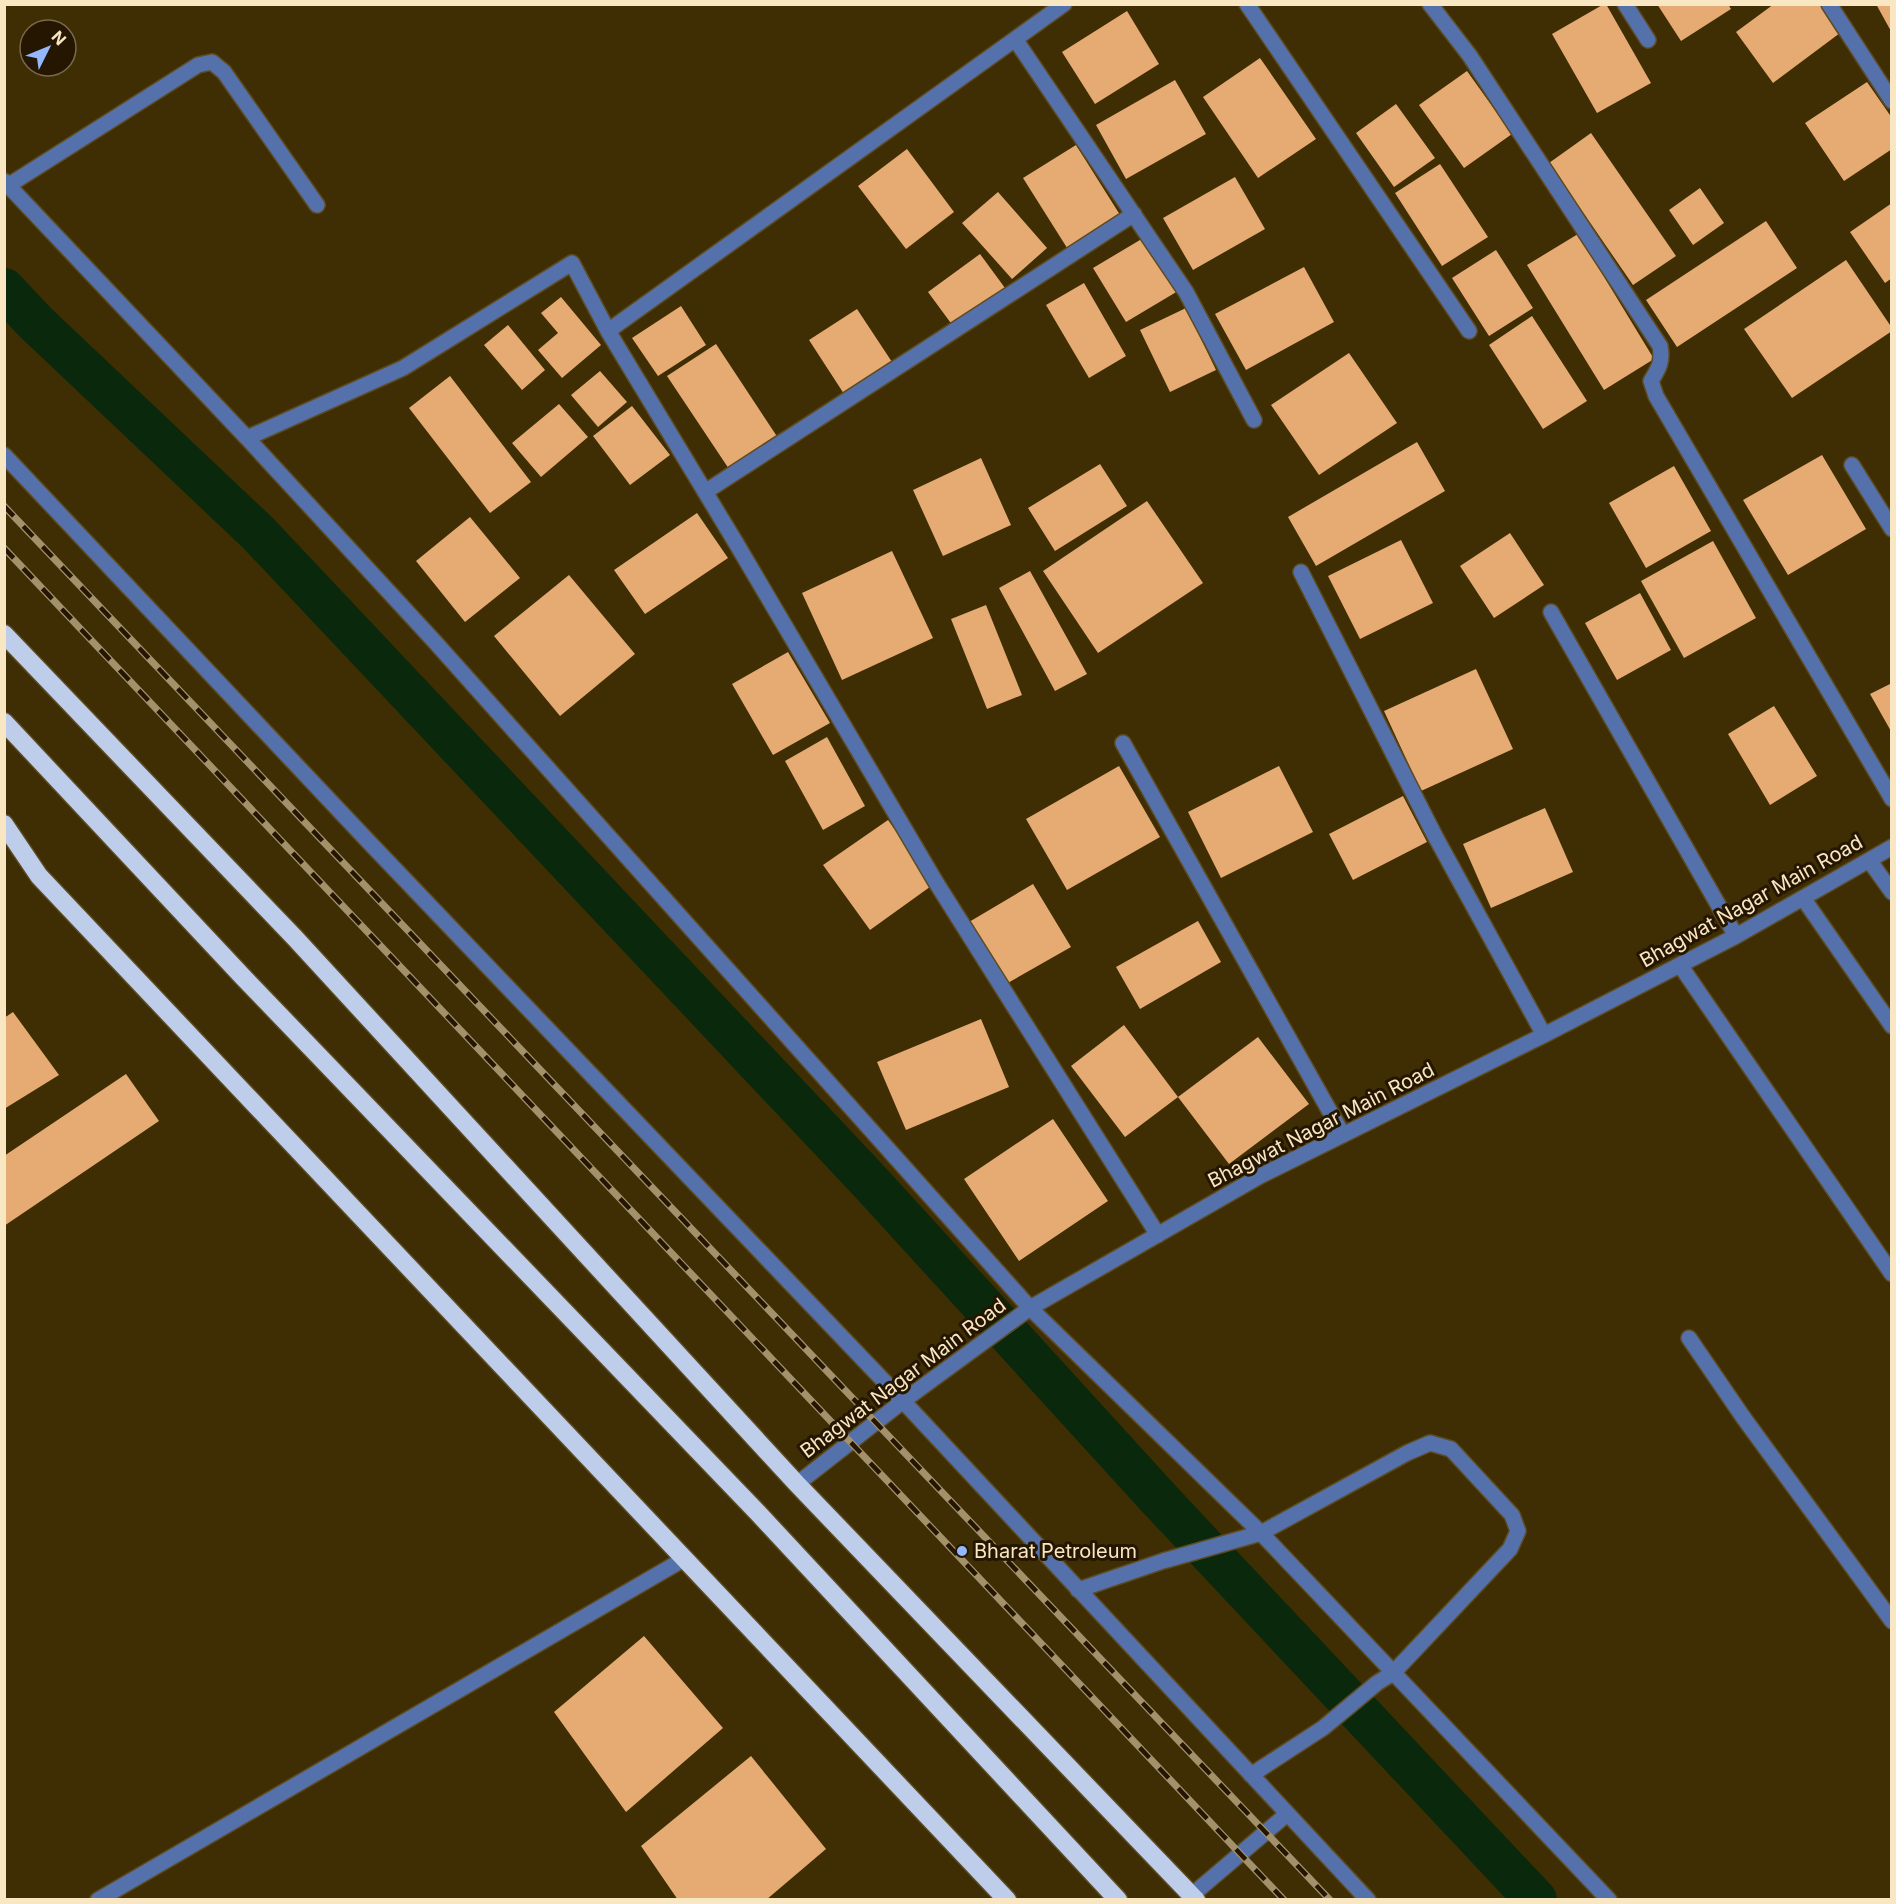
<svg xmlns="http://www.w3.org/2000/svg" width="1896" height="1904" font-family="Inter,sans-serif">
<rect width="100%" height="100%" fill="#3f2e04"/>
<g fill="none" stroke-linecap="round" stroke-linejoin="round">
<!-- canal -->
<path stroke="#0a280b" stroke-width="42" d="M 4,289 L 35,322 L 258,533 L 871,1183 L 1161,1501 L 1536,1900"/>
</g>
<!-- building -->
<path fill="#e6ab73" d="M 1604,4 L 1606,4 L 1651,83 L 1597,113 L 1552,34 Z
M 1657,4 L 1728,4 L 1731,9 L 1681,41 Z
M 1774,4 L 1826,4 L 1844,30 L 1773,83 L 1736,32 Z
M 1876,4 L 1892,4 L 1892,33 Z
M 1127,11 L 1159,64 L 1095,104 L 1062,52 Z
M 1260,58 L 1316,139 L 1258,178 L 1203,97 Z
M 1467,71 L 1512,134 L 1464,168 L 1419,105 Z
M 1175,80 L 1206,134 L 1126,179 L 1096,125 Z
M 1867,82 L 1892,118 L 1892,149 L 1844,181 L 1805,123 Z
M 1396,104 L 1435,158 L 1394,187 L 1356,133 Z
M 1591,133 L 1676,256 L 1633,285 L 1549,163 Z
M 1076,145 L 1122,218 L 1069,251 L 1023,178 Z
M 907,149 L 954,212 L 906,249 L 858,186 Z
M 1440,164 L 1488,237 L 1442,266 L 1395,193 Z
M 1235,177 L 1265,229 L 1193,270 L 1163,218 Z
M 1700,188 L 1724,223 L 1693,245 L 1669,210 Z
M 998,192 L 1047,248 L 1012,279 L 962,223 Z
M 1892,203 L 1892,278 L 1885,283 L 1850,232 Z
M 1766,221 L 1797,268 L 1677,347 L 1646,300 Z
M 1578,234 L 1654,359 L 1604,390 L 1527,265 Z
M 1145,237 L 1178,291 L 1126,322 L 1093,268 Z
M 1496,250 L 1533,308 L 1489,336 L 1452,278 Z
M 980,254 L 1005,288 L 953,326 L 928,292 Z
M 1846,260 L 1892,328 L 1892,331 L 1792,398 L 1744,329 Z
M 1304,267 L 1334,322 L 1246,370 L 1215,314 Z
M 1084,283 L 1126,356 L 1089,378 L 1046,305 Z
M 561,297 L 601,345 L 562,378 L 538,350 L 558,333 L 541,313 Z
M 681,306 L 706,345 L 658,376 L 632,338 Z
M 1186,308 L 1216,370 L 1170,392 L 1140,330 Z
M 857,309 L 894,365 L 846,397 L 809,340 Z
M 1532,316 L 1587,401 L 1543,429 L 1489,345 Z
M 508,325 L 545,370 L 522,390 L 484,345 Z
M 716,344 L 782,444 L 733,475 L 667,376 Z
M 1349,353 L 1397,423 L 1319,475 L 1271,405 Z
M 600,371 L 627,402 L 598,427 L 571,395 Z
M 450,376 L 531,482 L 490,513 L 409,408 Z
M 559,404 L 588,437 L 541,477 L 512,443 Z
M 632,406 L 670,455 L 630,485 L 593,436 Z
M 1417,442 L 1445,491 L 1316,566 L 1288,517 Z
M 1822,455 L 1866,529 L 1788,575 L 1743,500 Z
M 981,458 L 1011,525 L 943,556 L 913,490 Z
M 1100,464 L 1127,506 L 1055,551 L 1028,508 Z
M 1674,466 L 1711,531 L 1646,568 L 1609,503 Z
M 1147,501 L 1203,583 L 1098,653 L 1043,571 Z
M 697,513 L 728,558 L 645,614 L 614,570 Z
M 470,517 L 520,578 L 465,622 L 416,561 Z
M 1510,533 L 1544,585 L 1494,618 L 1460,566 Z
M 1401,540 L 1433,603 L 1360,639 L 1328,576 Z
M 1713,541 L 1756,618 L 1684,658 L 1641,581 Z
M 892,551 L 933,638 L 842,680 L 802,593 Z
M 1030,571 L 1087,674 L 1055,691 L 999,588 Z
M 569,575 L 635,654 L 560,716 L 494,636 Z
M 1640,593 L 1671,650 L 1617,680 L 1585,623 Z
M 986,605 L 1022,695 L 987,709 L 951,619 Z
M 788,652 L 830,723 L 773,755 L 732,684 Z
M 1476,669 L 1513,749 L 1421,791 L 1384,711 Z
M 1892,683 L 1892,733 L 1870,694 Z
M 1774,706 L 1817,776 L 1770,805 L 1728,734 Z
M 827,737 L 865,806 L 823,830 L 785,761 Z
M 1119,766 L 1160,837 L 1067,890 L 1026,819 Z
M 1279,766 L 1313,832 L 1221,878 L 1188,812 Z
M 1403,796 L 1427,842 L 1353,880 L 1329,834 Z
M 1545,808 L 1573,872 L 1491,908 L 1463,844 Z
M 888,820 L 934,884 L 870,930 L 823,865 Z
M 1033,884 L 1071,947 L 1006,984 L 969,922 Z
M 1198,921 L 1221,962 L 1140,1009 L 1116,967 Z
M 13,1012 L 59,1075 L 4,1109 L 4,1018 Z
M 981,1019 L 1009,1087 L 906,1130 L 877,1062 Z
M 1124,1025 L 1178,1097 L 1125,1137 L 1071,1066 Z
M 1258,1037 L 1309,1104 L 1229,1164 L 1178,1097 Z
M 126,1074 L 159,1121 L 4,1226 L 4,1156 Z
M 1053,1119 L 1108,1201 L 1019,1261 L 964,1179 Z
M 644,1636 L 723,1728 L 626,1812 L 554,1712 Z
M 751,1756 L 826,1849 L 766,1900 L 678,1900 L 641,1846 Z"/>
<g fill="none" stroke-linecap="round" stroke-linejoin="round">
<defs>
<path id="minor" d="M 1247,4 L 1469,331
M 1430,4 L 1470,56 L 1660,346 C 1663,361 1659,368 1651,381 L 1656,396 L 1892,799
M 1625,4 L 1648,40
M 1829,4 L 1892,101
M 1015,39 L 1186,292 L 1254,420
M 4,181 L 247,438 L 403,368 L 572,263 L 608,331 L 1064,4
M 9,185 L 198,65 L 212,62 L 224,72 L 317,205
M 608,331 L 736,543 L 937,884 L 1158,1235
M 247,438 L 435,642 L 1030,1308 L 1261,1533 L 1609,1900
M 4,455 L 367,840 L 903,1401 L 1368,1900
M 1852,465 L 1892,529
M 705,492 L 1134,214
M 1301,572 L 1435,836 L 1544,1035
M 1551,612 L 1736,936
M 1123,743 L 1343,1135
M 1869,860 L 1892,892
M 1803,898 L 1892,1026
M 1680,965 L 1892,1274
M 1689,1338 L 1743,1417 L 1892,1621
M 797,1484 L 903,1401 L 1030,1308 L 1260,1176 L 1544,1035 L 1736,936 L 1892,847
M 1078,1590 L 1163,1561 L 1261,1533 L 1407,1453 L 1430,1443 L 1451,1449 L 1512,1515 L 1518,1531 L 1510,1549 L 1393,1673 L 1377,1683 L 1323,1728 L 1251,1775
M 1192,1895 L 1287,1814
M 98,1900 L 684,1559"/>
<path id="highway" d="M 4,634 L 295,938 L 797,1484 L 1196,1900
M 4,722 L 243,977 L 758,1513 L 1118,1900
M 4,824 L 39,876 L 1007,1900"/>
</defs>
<!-- minor casing -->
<use href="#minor" stroke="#5d4b23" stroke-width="18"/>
<!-- highway casing -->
<use href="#highway" stroke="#5d4b23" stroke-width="21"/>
<!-- minor -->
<use href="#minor" stroke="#5571ab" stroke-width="15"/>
<!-- highway -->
<use href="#highway" stroke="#becdea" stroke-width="18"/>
<defs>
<path id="rail" d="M 4,506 L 1330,1900
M 4,548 L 1284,1900"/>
</defs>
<!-- rail casing -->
<use href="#rail" stroke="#a3916b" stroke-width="7"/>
<!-- rail -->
<use href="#rail" stroke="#241600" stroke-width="4.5" stroke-dasharray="14" stroke-linecap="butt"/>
</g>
<!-- markers -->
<circle fill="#94b7fd" stroke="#241600" stroke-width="2" cx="962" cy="1551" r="6"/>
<g text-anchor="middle" stroke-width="6" stroke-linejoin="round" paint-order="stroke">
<!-- street labels -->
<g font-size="20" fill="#f9e6c3" stroke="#241600">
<text transform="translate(1751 901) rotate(-29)" y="7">Bhagwat Nagar Main Road</text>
<text transform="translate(1321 1125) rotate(-27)" y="7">Bhagwat Nagar Main Road</text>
<text transform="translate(903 1378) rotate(-37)" y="7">Bhagwat Nagar Main Road</text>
</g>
<!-- poi labels -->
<g font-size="20" fill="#f9e6c3" stroke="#241600" text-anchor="start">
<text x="974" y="1558">Bharat Petroleum</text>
</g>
</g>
<!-- border -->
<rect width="1896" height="1904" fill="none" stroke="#f9e6c3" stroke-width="12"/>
<!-- north arrow -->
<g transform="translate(48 48) rotate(47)"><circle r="28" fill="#241600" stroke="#79694e" stroke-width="1.5"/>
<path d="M0-4.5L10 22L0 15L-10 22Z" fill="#94b7fd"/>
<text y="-9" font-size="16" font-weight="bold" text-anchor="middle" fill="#f9e6c3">N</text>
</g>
</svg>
